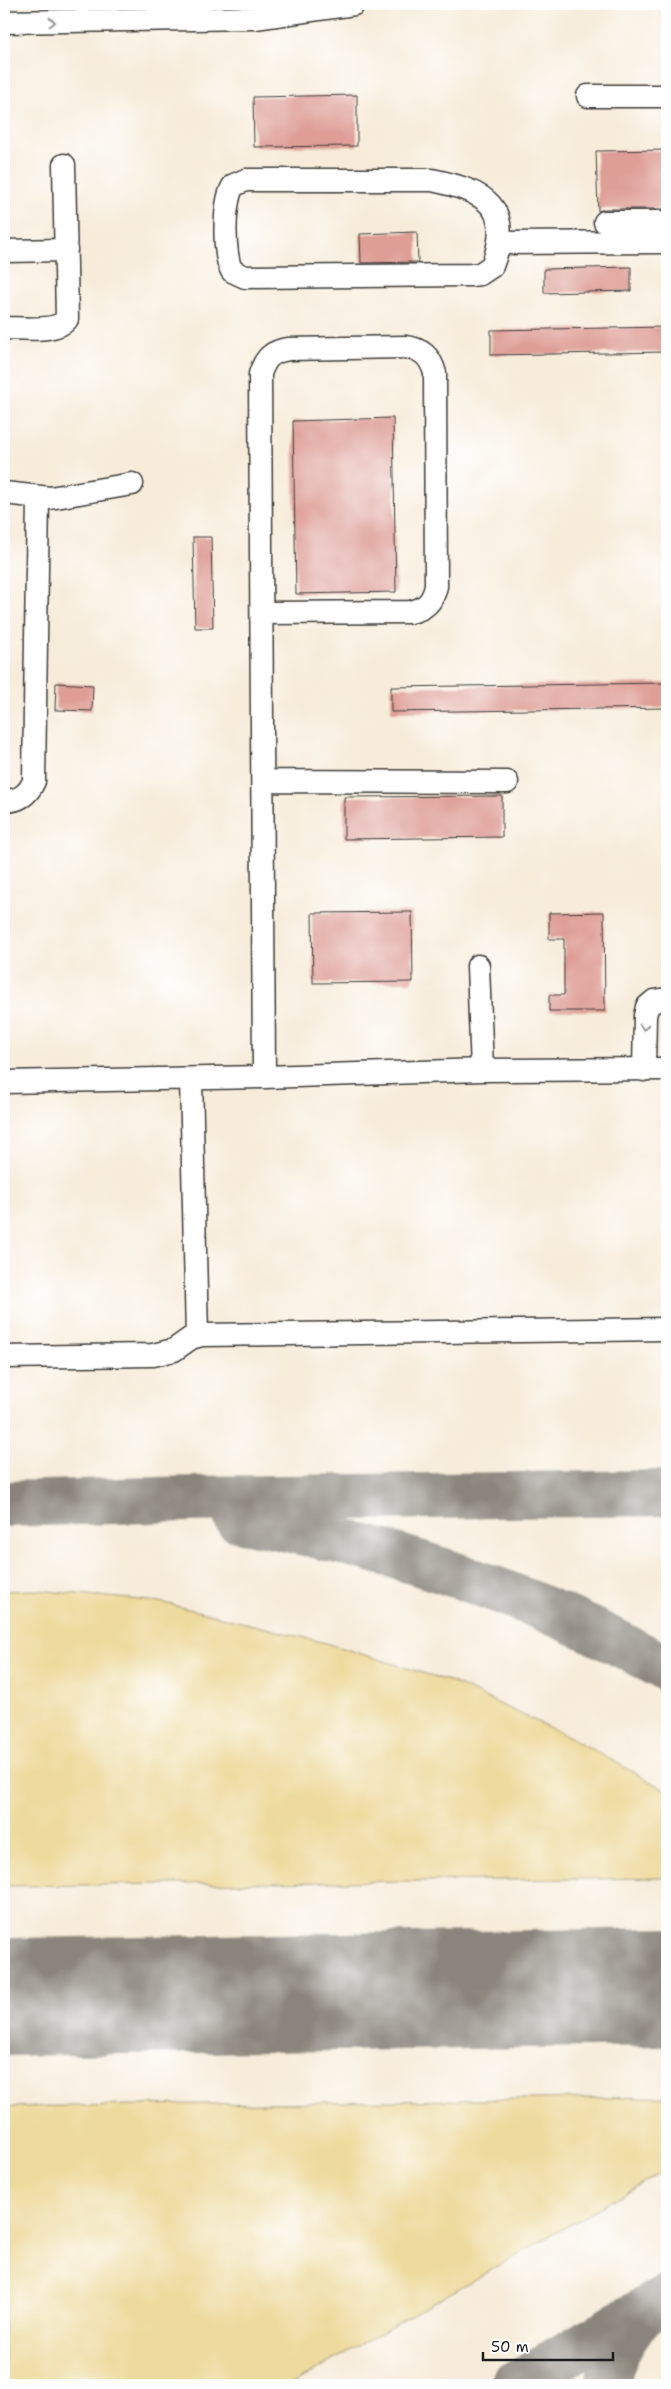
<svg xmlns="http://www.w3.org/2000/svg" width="671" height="2389" font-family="'Shantell Sans',sans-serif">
<rect width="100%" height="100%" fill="#fff"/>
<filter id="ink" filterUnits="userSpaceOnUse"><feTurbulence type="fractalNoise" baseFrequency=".02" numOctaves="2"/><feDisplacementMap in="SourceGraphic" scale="10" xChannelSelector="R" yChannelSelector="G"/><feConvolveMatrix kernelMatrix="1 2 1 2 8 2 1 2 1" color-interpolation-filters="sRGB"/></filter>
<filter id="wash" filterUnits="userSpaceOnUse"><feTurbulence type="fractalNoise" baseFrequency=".0096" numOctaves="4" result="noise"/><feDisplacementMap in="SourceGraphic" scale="20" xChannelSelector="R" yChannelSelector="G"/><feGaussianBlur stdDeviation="1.12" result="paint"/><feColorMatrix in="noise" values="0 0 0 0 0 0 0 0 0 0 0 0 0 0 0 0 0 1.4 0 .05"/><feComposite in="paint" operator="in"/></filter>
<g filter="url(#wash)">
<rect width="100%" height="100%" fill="#f7ecda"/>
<!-- sand -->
<path fill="#eeda9e" stroke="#857b5d" d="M 37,1590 L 160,1602 L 326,1643 L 452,1682 L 570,1737 L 667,1791 L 667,1878 L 4,1886 L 4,1591 Z
M 667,2097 L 667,2169 L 290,2385 L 4,2385 L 4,2107 Z"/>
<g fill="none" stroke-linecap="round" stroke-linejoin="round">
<!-- taxiway -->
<path stroke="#8a847b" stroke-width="46" d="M 4,1504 L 191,1499 L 667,1493
M 237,1519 C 387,1546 534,1594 667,1669
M 513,2385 L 667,2297
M 607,2385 C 612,2356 624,2335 644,2314"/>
<!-- runway -->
<path stroke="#8a847b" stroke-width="118" d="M 4,1997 L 667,1987"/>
</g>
<g id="blocks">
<!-- building -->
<path fill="#de9e96" d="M 357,95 L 357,146 L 254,147 L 253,97 Z
M 667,150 L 667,209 L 605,209 L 598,211 L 596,151 Z
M 417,232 L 418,262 L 361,263 L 360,234 Z
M 631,267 L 631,291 L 544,293 L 544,269 Z
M 667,327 L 667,352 L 491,355 L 491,330 Z
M 393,418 L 396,592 L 296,594 L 293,421 Z
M 193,537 L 211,537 L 213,628 L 195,628 Z
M 56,683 L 93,685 L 92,711 L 55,710 Z
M 667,683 L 667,708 L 391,712 L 391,687 Z
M 502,796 L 502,837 L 344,839 L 344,797 Z
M 412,912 L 413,982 L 313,983 L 312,913 Z
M 604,912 L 605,1011 L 549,1011 L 549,995 L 564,995 L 564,939 L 549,939 L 549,913 Z"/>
</g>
</g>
<g filter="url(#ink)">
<use href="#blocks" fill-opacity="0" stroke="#3d3b38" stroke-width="1"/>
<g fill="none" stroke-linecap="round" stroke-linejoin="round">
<defs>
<path id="minor" d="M 4,22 L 255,18 L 354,4
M 588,96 L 667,96
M 246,180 L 432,180 C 485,191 515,207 492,266 L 480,274 L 471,275 L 245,277 L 232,271 C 223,256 223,199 234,185 Z
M 605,222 L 667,222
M 500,243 L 667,242
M 4,251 L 66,250
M 4,328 C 20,328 57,333 67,319 L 64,165
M 4,493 L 50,498 L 132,484
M 262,613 L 410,612 C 426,609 433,601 436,586 L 435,373 C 430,356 422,349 405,347 L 289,349 C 272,351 265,358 260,374 L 264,1077
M 263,781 L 507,782
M 4,801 C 19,801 28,795 34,781 L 38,498
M 478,966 L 482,1070
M 644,1070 L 645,1016 L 647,1007 L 654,1001 L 667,999
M 191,1079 L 197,1336
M 4,1082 L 264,1077 L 482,1070 L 667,1069
M 4,1357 L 153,1355 L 174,1350 L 191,1338 L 202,1335 L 667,1329"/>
</defs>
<!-- minor casing -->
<use href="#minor" stroke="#3d3b38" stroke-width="25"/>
<!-- minor -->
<use href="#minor" stroke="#fff" stroke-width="22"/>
</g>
<!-- one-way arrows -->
<defs><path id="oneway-chevron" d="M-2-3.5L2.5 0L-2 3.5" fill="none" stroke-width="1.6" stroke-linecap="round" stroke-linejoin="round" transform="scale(1.25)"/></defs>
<g stroke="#999">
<use href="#oneway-chevron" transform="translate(52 22) rotate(-1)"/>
<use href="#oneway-chevron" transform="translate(644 1027) rotate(91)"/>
</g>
</g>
<!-- margin -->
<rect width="671" height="2389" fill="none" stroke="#fff" stroke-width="20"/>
<!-- scale -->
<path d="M483 2352v8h130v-8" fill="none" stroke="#1c1c1c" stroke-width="2.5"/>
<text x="491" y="2352" font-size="15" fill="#1c1c1c" stroke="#ffffff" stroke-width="4" paint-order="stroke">50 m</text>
</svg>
